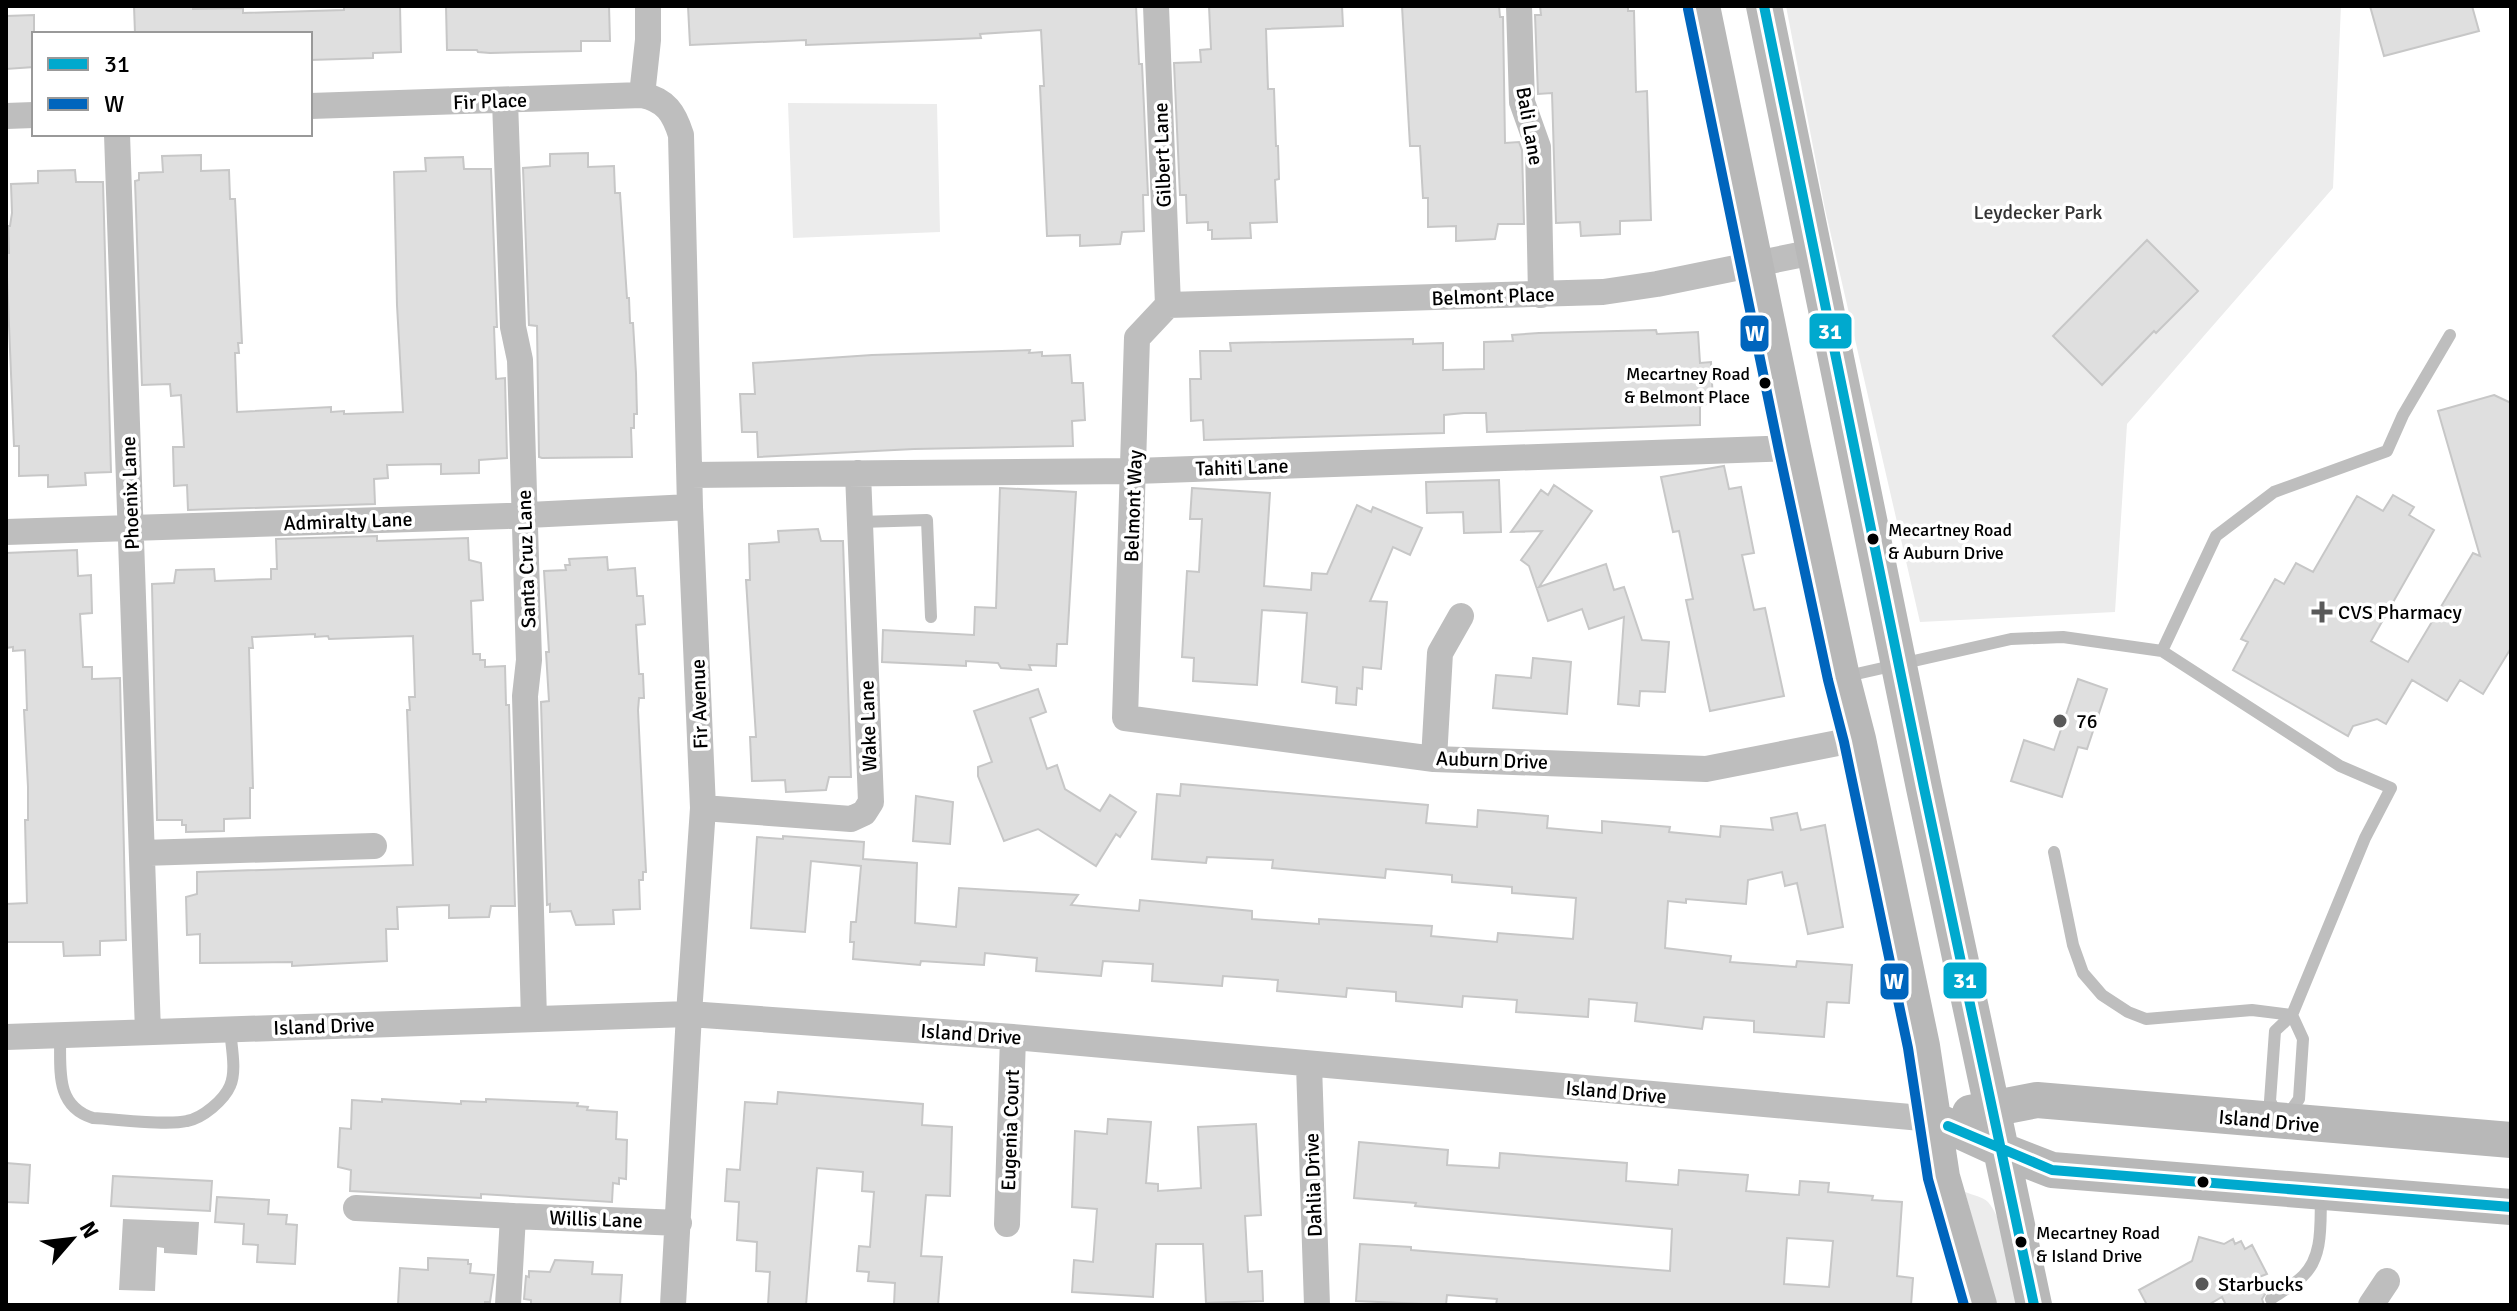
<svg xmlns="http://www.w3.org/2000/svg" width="2517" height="1311" font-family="Signika,sans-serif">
<rect width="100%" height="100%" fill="#fff"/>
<!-- green -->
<path fill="#ececec" d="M 1786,6 L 2341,6 L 2333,188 L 2127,424 L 2115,612 L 1920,622 L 1825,209 Z
M 788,103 L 937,104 L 940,232 L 793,238 Z
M 1965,1192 C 1973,1195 1983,1197 1988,1202 C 2007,1224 2010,1277 2016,1305 L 1996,1305 Z"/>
<!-- water -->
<path fill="#bfbfbf" d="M 123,1219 L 199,1222 L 197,1255 L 164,1253 L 164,1248 L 157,1247 L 155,1291 L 119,1290 Z"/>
<!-- building -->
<path fill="#dfdfdf" stroke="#c7c7c7" stroke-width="2" fill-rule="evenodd" d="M 134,6 L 193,6 L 193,9 L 243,8 L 243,13 L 344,10 L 344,6 L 400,6 L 401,52 L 373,53 L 373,58 L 310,60 L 310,34 L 135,33 Z
M 446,6 L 609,6 L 610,41 L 581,41 L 581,51 L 490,53 L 478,52 L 477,50 L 447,50 Z
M 688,6 L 1136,6 L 1139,64 L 1142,64 L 1148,195 L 1143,195 L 1144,231 L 1122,232 L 1120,244 L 1080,246 L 1080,235 L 1047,236 L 1040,86 L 1044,86 L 1041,30 L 980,34 L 981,38 L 936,40 L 806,45 L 806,40 L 690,45 Z
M 1209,6 L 1342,6 L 1343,26 L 1266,29 L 1268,89 L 1274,89 L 1276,146 L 1278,146 L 1279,179 L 1275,180 L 1277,222 L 1250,223 L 1251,238 L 1212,239 L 1212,230 L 1208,230 L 1208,222 L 1187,223 L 1186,195 L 1180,195 L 1174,63 L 1201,62 L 1200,50 L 1211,49 Z
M 1402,6 L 1499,6 L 1500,17 L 1503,17 L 1505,143 L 1519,142 L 1522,150 L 1524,224 L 1498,224 L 1495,239 L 1456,241 L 1456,226 L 1428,227 L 1428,198 L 1423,198 L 1420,146 L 1410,146 Z
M 1540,6 L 1628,6 L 1628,11 L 1634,11 L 1636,92 L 1647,91 L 1651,220 L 1620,221 L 1620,234 L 1581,236 L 1580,222 L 1556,223 L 1552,93 L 1538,94 L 1535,15 L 1541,15 Z
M 2370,6 L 2472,6 L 2479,31 L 2384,56 Z
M 34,15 L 34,67 L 6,69 L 6,16 Z
M 588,153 L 588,167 L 614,166 L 615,193 L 620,193 L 627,298 L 629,298 L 630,323 L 633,323 L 636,373 L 637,414 L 634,414 L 634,428 L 631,428 L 632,457 L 542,458 L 539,457 L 537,326 L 529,325 L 523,168 L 550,166 L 550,154 Z
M 201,155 L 201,171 L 229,170 L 230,199 L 235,199 L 242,343 L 238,343 L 239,353 L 235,353 L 237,412 L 331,407 L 331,412 L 344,411 L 344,414 L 403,412 L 397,305 L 394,172 L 426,171 L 425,158 L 463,157 L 464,169 L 491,169 L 497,327 L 494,327 L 496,379 L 505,378 L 507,458 L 479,460 L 479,473 L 441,474 L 441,464 L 387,465 L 388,478 L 374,479 L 375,504 L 188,510 L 187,485 L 174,486 L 173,447 L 184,447 L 181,395 L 171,396 L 170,384 L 142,385 L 135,181 L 139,180 L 139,173 L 163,172 L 162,156 Z
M 75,170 L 76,182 L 103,182 L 111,472 L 85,473 L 86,485 L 48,487 L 48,475 L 19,476 L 19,446 L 14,446 L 6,253 L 9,253 L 8,226 L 10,226 L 12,213 L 11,184 L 38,183 L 38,171 Z
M 2147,240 L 2198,291 L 2156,333 L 2154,331 L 2102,385 L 2053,336 Z
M 1656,330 L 1657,334 L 1698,332 L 1700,363 L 1711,362 L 1713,402 L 1700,406 L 1700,425 L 1487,432 L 1486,413 L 1464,413 L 1444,415 L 1444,433 L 1204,440 L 1203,420 L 1191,421 L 1190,379 L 1201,379 L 1200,351 L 1231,351 L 1230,343 L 1413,339 L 1413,344 L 1443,343 L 1443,370 L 1484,369 L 1484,342 L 1513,341 L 1512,335 L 1539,333 Z
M 1030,350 L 1029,353 L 1042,352 L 1042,356 L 1070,355 L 1072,383 L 1083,383 L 1085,420 L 1072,421 L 1073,446 L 914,449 L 758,457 L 757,432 L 742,432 L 740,394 L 755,394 L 753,363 L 872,355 Z
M 2494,395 L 2511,403 L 2511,648 L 2483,694 L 2460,680 L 2447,701 L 2412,680 L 2386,724 L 2377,719 L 2353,726 L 2348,736 L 2233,670 L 2248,642 L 2241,639 L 2275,579 L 2284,584 L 2296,563 L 2313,572 L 2357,496 L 2383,511 L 2393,495 L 2414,507 L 2409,515 L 2434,530 L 2371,641 L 2408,662 L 2473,553 L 2480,556 L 2438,411 Z
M 1724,466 L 1729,489 L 1741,487 L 1754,553 L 1742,555 L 1754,610 L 1765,608 L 1784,696 L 1710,711 L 1686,600 L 1693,599 L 1679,531 L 1673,532 L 1661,477 Z
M 1499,480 L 1501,532 L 1464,533 L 1463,512 L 1427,513 L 1426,482 Z
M 1554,485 L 1592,511 L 1539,587 L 1606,564 L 1614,590 L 1624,587 L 1642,640 L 1669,642 L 1665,692 L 1640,691 L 1639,706 L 1618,704 L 1624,617 L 1589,629 L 1582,609 L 1548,621 L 1529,566 L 1521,560 L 1542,531 L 1511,532 L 1541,490 L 1548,495 Z
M 1000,488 L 1076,492 L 1067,644 L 1057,644 L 1056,666 L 1029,665 L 1031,670 L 1001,668 L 998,663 L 966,661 L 966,666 L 882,662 L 883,630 L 974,635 L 975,607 L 996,608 Z
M 1192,488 L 1270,493 L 1264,586 L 1311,590 L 1312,573 L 1327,574 L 1357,505 L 1371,512 L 1373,507 L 1422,528 L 1410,555 L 1393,547 L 1370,601 L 1387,602 L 1381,669 L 1363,667 L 1362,689 L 1357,688 L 1356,705 L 1336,703 L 1337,687 L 1302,682 L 1307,613 L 1262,610 L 1257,685 L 1193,681 L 1194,658 L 1182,657 L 1187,571 L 1199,572 L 1202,519 L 1190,519 Z
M 818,529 L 821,541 L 843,541 L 851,777 L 829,777 L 826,790 L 786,792 L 785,780 L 752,781 L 750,737 L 756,737 L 746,580 L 750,580 L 749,544 L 779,542 L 778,531 Z
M 377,536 L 377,541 L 468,538 L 469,560 L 481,563 L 483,600 L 471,601 L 473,654 L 480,654 L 480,660 L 485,660 L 485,667 L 505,666 L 506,705 L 509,705 L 515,906 L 491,906 L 489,917 L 449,918 L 449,905 L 397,907 L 398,929 L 386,929 L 387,961 L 292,966 L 292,962 L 200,963 L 200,934 L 187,935 L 186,897 L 197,894 L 197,872 L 413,865 L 407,710 L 410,710 L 409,697 L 415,697 L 413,636 L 329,639 L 328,636 L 315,637 L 315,634 L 252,637 L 253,648 L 249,648 L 253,788 L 250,788 L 250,818 L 224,819 L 224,831 L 186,832 L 186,825 L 182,825 L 182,820 L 157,820 L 152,584 L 174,583 L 176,570 L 214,569 L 215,581 L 271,579 L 271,569 L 277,569 L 276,539 Z
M 77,550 L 78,576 L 91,575 L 92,613 L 80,614 L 83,667 L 92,667 L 92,679 L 120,678 L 126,940 L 100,941 L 100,955 L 64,956 L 63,942 L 6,942 L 6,904 L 27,903 L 25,820 L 28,820 L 28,787 L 24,710 L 27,710 L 25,650 L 13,651 L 13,647 L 6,648 L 6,553 Z
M 607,557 L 608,570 L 635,568 L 637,596 L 643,596 L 645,624 L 636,625 L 639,674 L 643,674 L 644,698 L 639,698 L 638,710 L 646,872 L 643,872 L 643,880 L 639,880 L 640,909 L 613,910 L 614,924 L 576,925 L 571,911 L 550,912 L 550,904 L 547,905 L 541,702 L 549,701 L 546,652 L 549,652 L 544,571 L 566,570 L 565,565 L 570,565 L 569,559 Z
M 1533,658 L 1571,662 L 1567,714 L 1493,708 L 1496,675 L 1531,678 Z
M 2078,679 L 2107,689 L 2087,749 L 2078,747 L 2062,797 L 2011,781 L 2024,740 L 2054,750 Z
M 1038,689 L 1046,712 L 1030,718 L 1047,769 L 1057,765 L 1065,789 L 1100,811 L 1110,795 L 1136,812 L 1120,837 L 1116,834 L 1096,866 L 1038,829 L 1004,841 L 978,776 L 978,767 L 992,762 L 974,711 Z
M 1181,784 L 1428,805 L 1426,823 L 1477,827 L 1478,810 L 1548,816 L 1547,828 L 1602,833 L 1602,821 L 1670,827 L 1669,832 L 1720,837 L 1721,826 L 1773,830 L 1771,818 L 1797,813 L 1801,830 L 1825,825 L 1843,927 L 1808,934 L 1797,883 L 1785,886 L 1782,872 L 1748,880 L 1746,904 L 1686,899 L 1686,903 L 1668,901 L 1665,948 L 1731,956 L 1730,962 L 1796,967 L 1797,961 L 1852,965 L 1849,1003 L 1827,1002 L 1824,1037 L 1754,1032 L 1754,1021 L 1704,1017 L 1702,1029 L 1635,1021 L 1637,1003 L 1589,999 L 1588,1017 L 1516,1012 L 1517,1000 L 1463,996 L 1462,1007 L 1396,1001 L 1396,992 L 1347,988 L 1346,997 L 1277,991 L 1278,980 L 1223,976 L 1222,986 L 1152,981 L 1153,964 L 1103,961 L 1101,976 L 1036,971 L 1037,958 L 985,953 L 984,965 L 921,961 L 920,965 L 853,959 L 854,942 L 850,942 L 851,922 L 856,922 L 861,866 L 811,861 L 805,932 L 751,928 L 757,837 L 783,839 L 783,836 L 864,842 L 863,859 L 917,863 L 915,923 L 956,927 L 959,888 L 1078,895 L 1071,905 L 1139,911 L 1140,900 L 1252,911 L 1252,919 L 1319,924 L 1319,919 L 1432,926 L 1431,936 L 1497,942 L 1498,933 L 1573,939 L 1576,898 L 1512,893 L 1512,887 L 1452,882 L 1452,875 L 1386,869 L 1385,878 L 1272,868 L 1273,860 L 1207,857 L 1206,863 L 1152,859 L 1157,794 L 1180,796 Z
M 916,796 L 953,802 L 950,844 L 913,841 Z
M 778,1092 L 923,1104 L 922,1125 L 952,1127 L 950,1196 L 926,1195 L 921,1256 L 942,1257 L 938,1305 L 894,1305 L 895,1283 L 868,1281 L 869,1272 L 857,1271 L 859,1246 L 870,1247 L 874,1192 L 862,1191 L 863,1172 L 817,1168 L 806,1305 L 768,1305 L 770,1272 L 756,1271 L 757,1242 L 737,1240 L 739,1202 L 725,1201 L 727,1169 L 740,1170 L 745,1102 L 777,1104 Z
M 382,1099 L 461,1104 L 461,1101 L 486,1102 L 486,1099 L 578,1103 L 577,1106 L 588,1107 L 587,1110 L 617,1112 L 616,1139 L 627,1140 L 626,1179 L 619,1178 L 619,1184 L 613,1183 L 612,1202 L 481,1194 L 481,1198 L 350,1191 L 351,1170 L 338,1167 L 340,1128 L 351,1129 L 352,1100 L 382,1102 Z
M 1108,1119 L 1151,1122 L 1146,1183 L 1158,1184 L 1158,1191 L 1201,1188 L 1198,1127 L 1256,1124 L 1261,1215 L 1245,1216 L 1248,1272 L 1262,1271 L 1263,1301 L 1206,1303 L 1203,1244 L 1156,1244 L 1153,1297 L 1072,1292 L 1074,1260 L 1093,1262 L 1097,1209 L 1072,1207 L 1075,1131 L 1107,1134 Z
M 1359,1142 L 1448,1150 L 1447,1165 L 1499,1168 L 1500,1153 L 1627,1163 L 1626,1181 L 1678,1185 L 1679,1170 L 1748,1175 L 1746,1191 L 1799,1195 L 1800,1181 L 1829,1183 L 1828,1192 L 1873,1196 L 1872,1200 L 1902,1202 L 1897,1276 L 1913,1278 L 1911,1305 L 1496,1305 L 1497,1299 L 1447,1295 L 1446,1305 L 1356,1301 L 1360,1244 L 1411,1247 L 1411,1250 L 1670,1271 L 1672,1229 L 1415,1206 L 1416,1203 L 1354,1198 ZM 1787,1238 L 1833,1241 L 1829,1287 L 1784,1284 Z
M 6,1163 L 30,1165 L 28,1203 L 6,1202 Z
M 113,1176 L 212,1181 L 210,1211 L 111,1206 Z
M 217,1197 L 269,1200 L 268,1214 L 287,1215 L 286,1224 L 297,1225 L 295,1264 L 257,1262 L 258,1245 L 243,1244 L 244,1224 L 215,1222 Z
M 2199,1237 L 2224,1244 L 2233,1239 L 2235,1244 L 2241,1241 L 2245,1249 L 2252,1245 L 2267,1274 L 2259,1277 L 2267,1291 L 2262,1299 L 2264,1305 L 2226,1305 L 2222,1297 L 2208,1305 L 2147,1305 L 2139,1290 L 2192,1261 Z
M 428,1258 L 468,1260 L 468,1264 L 471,1264 L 470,1273 L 494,1275 L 490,1302 L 485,1302 L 485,1305 L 398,1305 L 400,1268 L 428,1270 Z
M 555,1260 L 593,1262 L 592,1274 L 622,1275 L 620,1305 L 531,1305 L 531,1300 L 524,1299 L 526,1276 L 529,1277 L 529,1271 L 550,1272 Z"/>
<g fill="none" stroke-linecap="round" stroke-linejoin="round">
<!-- lane -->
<path stroke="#bebebe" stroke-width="12" d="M 860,522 L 927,520 L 931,617
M 2162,651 L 2216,536 L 2274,492 L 2387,451 L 2403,415 L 2450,335
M 1843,677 L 2011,639 L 2063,637 L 2162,651 L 2340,766 L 2391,788 L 2365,838 L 2292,1015 L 2275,1031 L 2270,1101 L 2282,1123 L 2299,1099 L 2303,1039 L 2292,1015
M 2054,852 L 2073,945 L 2083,973 L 2102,995 L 2128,1012 L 2146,1019 L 2252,1010 L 2292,1015
M 60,1035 C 61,1068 54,1106 93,1118 C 117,1119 166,1126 187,1121 C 203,1118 224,1100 230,1086 C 237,1071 231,1045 230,1029
M 2271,1299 C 2281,1292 2294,1285 2303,1276 C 2324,1256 2320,1222 2321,1195"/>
<!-- street -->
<path stroke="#bebebe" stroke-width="26" d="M 1156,6 L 1168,305
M 1519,6 L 1522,102 L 1538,147 L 1541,295
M 642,95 L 648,40 L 648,6
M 505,101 L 513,327 L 520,360 L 529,660 L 525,696 L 534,1019
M 310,106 L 642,95 C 666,100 674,113 681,135 L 690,507 L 703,808 L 689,1014 L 673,1305
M 6,116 L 34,115
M 117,134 L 148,1032
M 1168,305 L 1137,338 L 1125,718 L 1434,759 L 1706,769 L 1858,739
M 1168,305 L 1603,292 L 1657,284 L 1814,252
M 690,475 L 1135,471 L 1793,448
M 6,532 L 507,516 L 690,507
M 1434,759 L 1440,653 L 1461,616
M 703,808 L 851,819 L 864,813 L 871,802 L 858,473
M 142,853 L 374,846
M 6,1037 L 689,1014 L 1013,1037 L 1933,1119
M 1309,1065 L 1317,1305
M 356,1208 L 513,1216
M 1007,1224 L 1013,1037
M 508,1305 L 513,1216 L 679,1223
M 2371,1305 L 2387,1281"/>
<!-- secondary -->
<path stroke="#b8b8b8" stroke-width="36" d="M 1702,6 L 1793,448 L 1842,677 L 1858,739 L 1922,1046 L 1942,1177 L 1979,1305
M 1764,6 L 1924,788 L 2034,1305
M 1970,1113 L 2037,1100 L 2511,1140
M 1933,1119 L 2003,1151 L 2052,1170 L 2511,1207"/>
<defs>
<path id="bus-1" d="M 1764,6 L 1924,788 L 2034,1305
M 1948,1126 L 2052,1170 L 2511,1207"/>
<path id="bus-2" d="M 1688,9 L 1779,451 L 1828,680 L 1844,742 L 1908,1048 L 1928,1179 L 1964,1305"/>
</defs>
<!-- bus-1 casing -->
<use href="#bus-1" stroke="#fff" stroke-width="16"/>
<!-- bus-2 casing -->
<use href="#bus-2" stroke="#fff" stroke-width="16"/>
<!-- bus-1 -->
<use href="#bus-1" stroke="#00a9ce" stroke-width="10"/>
<!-- bus-2 -->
<use href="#bus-2" stroke="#0065bd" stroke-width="10"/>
</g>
<!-- markers -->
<g fill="#000" stroke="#fff" stroke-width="3">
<circle cx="1765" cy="383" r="7"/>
<circle cx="1873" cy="539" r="7"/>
<circle cx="2203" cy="1182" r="7"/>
<circle cx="2021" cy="1242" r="7"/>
</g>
<g fill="#595959" stroke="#fff" stroke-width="3">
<path d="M2318 600h8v8h8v8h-8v8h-8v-8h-8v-8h8z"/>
<circle cx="2060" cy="721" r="8"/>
<circle cx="2202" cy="1284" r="8"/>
</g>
<g text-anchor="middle" stroke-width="7" stroke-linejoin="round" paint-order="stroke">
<!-- bus labels -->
<g font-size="18" fill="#000" stroke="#fff" text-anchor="start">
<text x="1750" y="380" text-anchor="end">Mecartney Road<tspan x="1750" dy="23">&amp; Belmont Place</tspan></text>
<text x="1888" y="536">Mecartney Road<tspan x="1888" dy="23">&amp; Auburn Drive</tspan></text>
<text x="2036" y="1239">Mecartney Road<tspan x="2036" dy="23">&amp; Island Drive</tspan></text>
</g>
<!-- street labels -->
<g font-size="20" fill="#000" stroke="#fff">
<text transform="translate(490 101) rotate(-2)" y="7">Fir Place</text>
<text transform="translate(1530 126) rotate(80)" y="7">Bali Lane</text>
<text transform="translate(1162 155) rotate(-92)" y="7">Gilbert Lane</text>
<text transform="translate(1493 296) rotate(-2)" y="7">Belmont Place</text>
<text transform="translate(1242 467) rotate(-2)" y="7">Tahiti Lane</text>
<text transform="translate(130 493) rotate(-92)" y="7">Phoenix Lane</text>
<text transform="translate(1133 506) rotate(-88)" y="7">Belmont Way</text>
<text transform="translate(348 521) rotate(-2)" y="7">Admiralty Lane</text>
<text transform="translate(526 559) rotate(-92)" y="7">Santa Cruz Lane</text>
<text transform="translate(699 704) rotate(-92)" y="7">Fir Avenue</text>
<text transform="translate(868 726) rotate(-92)" y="7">Wake Lane</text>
<text transform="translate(1492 760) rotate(2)" y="7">Auburn Drive</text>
<text transform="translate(324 1026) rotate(-2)" y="7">Island Drive</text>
<text transform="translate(971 1034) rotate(4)" y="7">Island Drive</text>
<text transform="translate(1616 1092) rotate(5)" y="7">Island Drive</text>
<text transform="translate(2269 1121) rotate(5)" y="7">Island Drive</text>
<text transform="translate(1010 1130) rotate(-88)" y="7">Eugenia Court</text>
<text transform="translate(1313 1185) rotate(-92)" y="7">Dahlia Drive</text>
<text transform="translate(596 1219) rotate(2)" y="7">Willis Lane</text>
</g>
<!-- park labels -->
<g font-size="20" fill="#333" stroke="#fff">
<text x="2038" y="219">Leydecker Park</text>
</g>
<!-- poi labels -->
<g font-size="20" fill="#000" stroke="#fff" text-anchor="start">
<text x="2338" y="619">CVS Pharmacy</text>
<text x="2076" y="728">76</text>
<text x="2218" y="1291">Starbucks</text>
</g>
</g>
<g stroke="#fff" stroke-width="3">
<rect x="1808" y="312" width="45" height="38" rx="8" fill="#00a9ce"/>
<rect x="1739" y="314" width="31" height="39" rx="8" fill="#0065bd"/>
<rect x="1942" y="961" width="46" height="39" rx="8" fill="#00a9ce"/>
<rect x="1879" y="962" width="31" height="39" rx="8" fill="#0065bd"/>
</g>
<g font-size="22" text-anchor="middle" font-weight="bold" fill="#fff">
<text x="1830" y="339">31</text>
<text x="1755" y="341">W</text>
<text x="1965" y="988">31</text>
<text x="1894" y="989">W</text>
</g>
<!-- border -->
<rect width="2517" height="1311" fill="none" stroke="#000000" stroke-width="16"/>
<!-- legend -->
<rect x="32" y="32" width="280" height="104" fill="#ffffff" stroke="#999999" stroke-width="2"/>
<rect x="48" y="58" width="40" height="12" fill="#00a9ce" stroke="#999999" stroke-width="2"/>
<text x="104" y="72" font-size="24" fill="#000000">31</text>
<rect x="48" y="98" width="40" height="12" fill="#0065bd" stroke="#999999" stroke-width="2"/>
<text x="104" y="112" font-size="24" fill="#000000">W</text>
<!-- north arrow -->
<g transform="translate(72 1239) rotate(62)" stroke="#ffffff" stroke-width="6" paint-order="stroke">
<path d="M0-6L14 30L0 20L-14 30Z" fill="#000000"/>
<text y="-12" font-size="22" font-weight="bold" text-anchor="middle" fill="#000000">N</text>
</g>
</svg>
